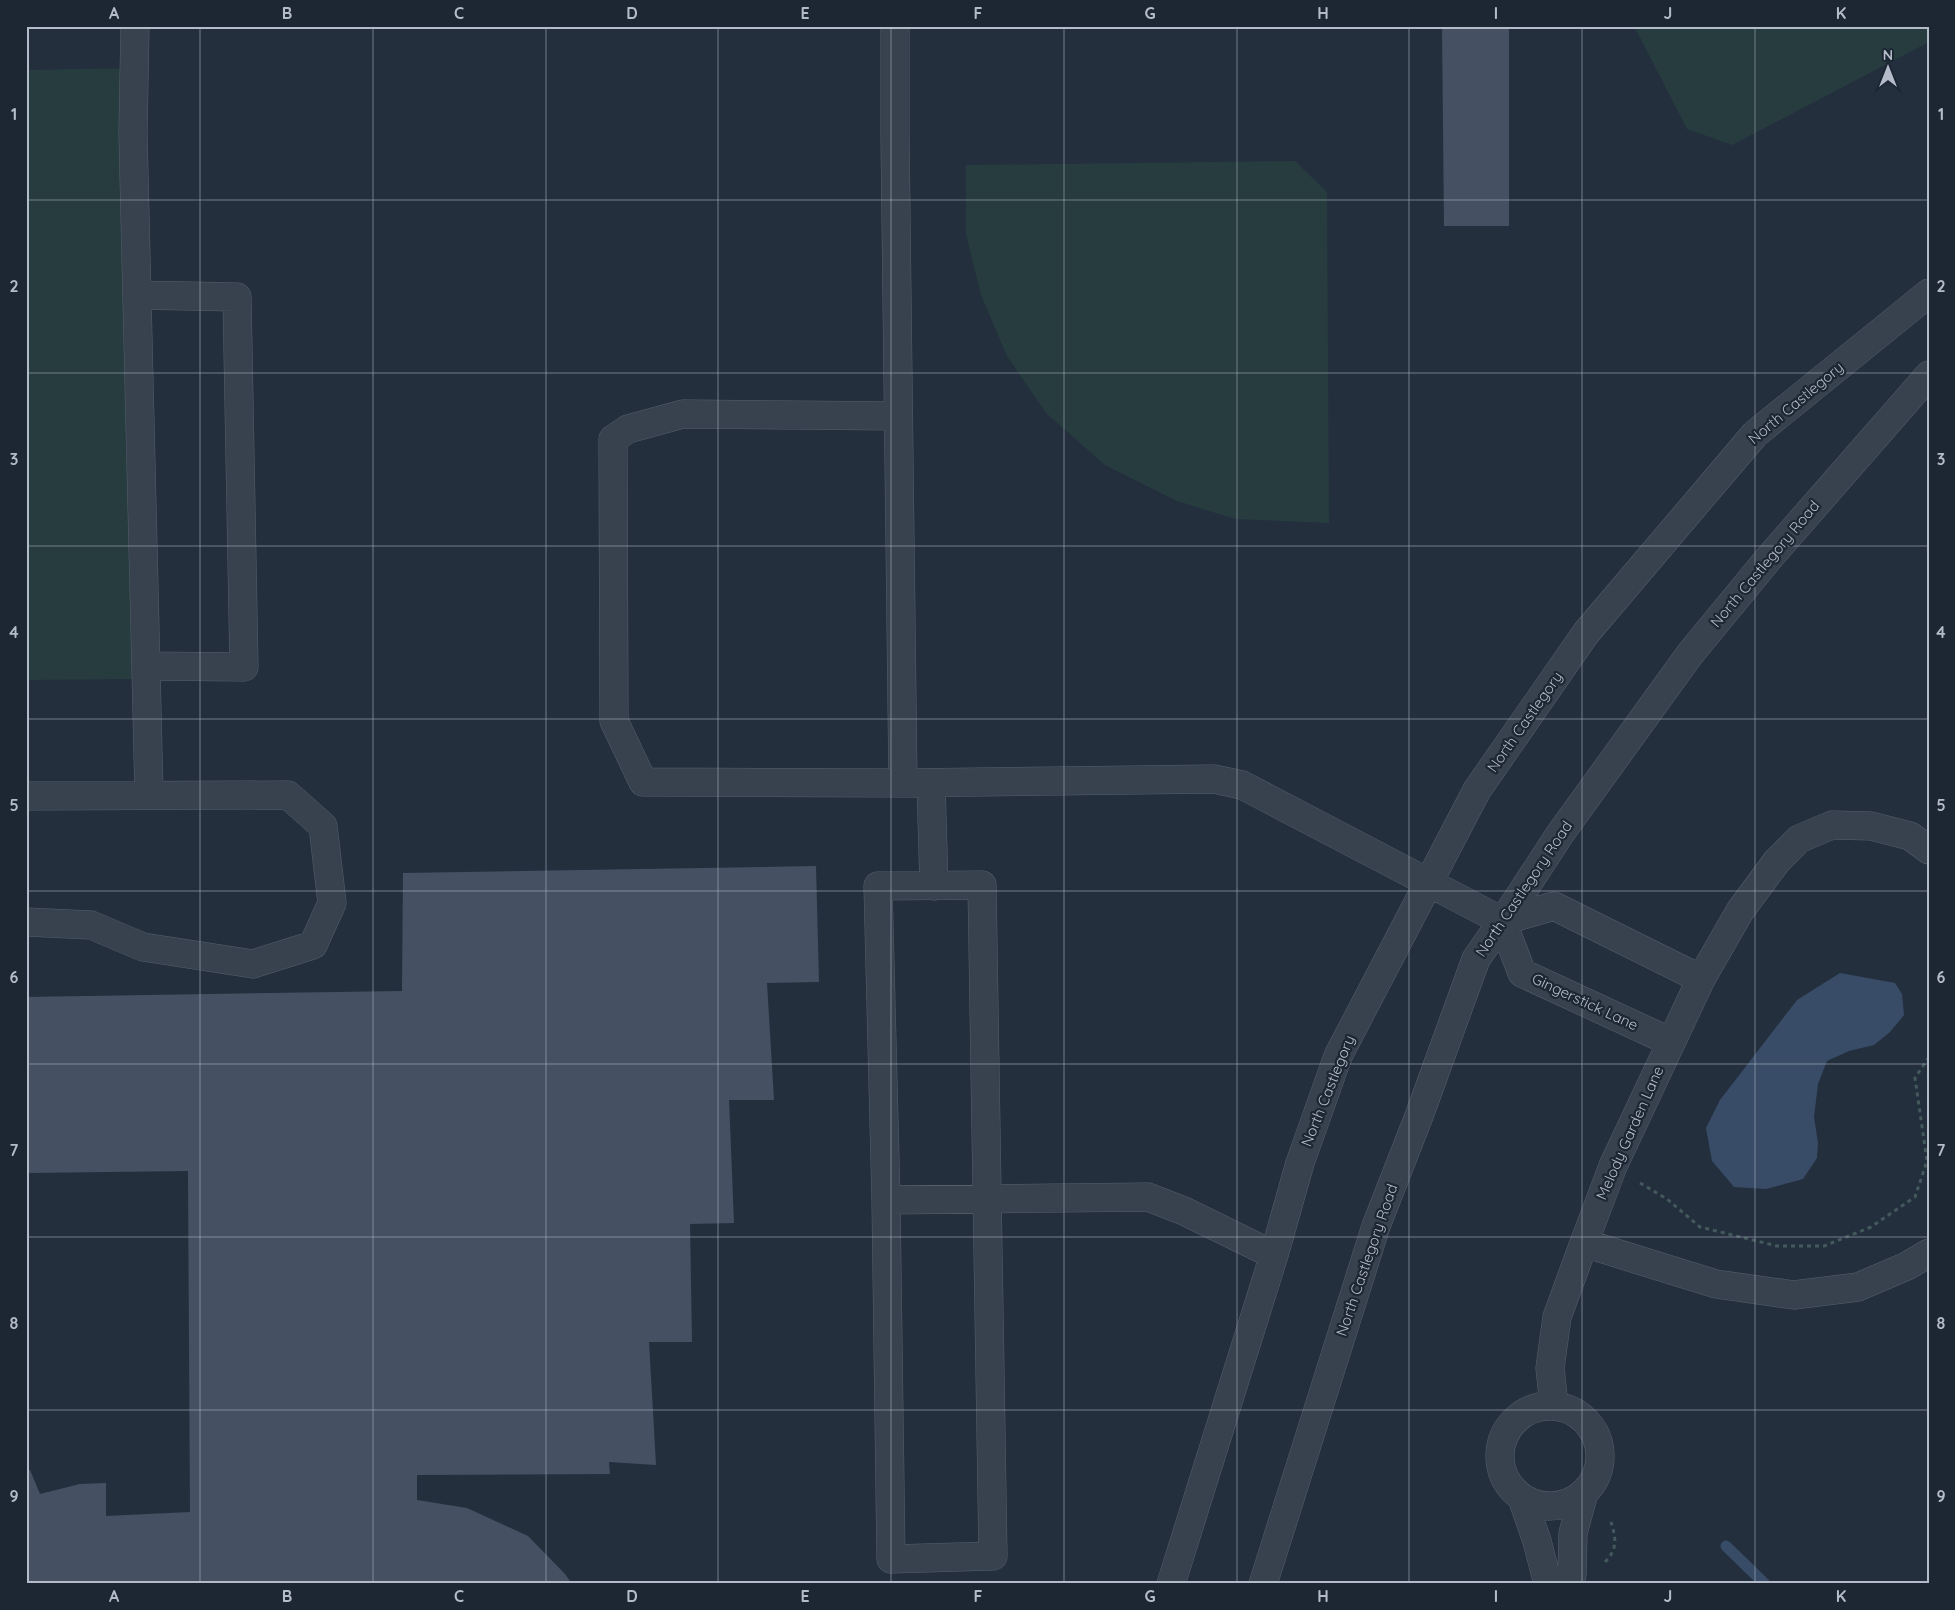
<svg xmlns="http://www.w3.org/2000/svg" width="1955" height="1610" font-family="Quicksand,sans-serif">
<rect width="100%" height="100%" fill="#242f3e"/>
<!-- green -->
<path fill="#263c3f" d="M 1634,26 L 1929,26 L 1929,42 L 1732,145 L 1687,129 Z
M 140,68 L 139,679 L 26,680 L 26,70 Z
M 1295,161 L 1327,192 L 1329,523 L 1235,519 L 1177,501 L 1105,465 L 1046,413 L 1007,356 L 981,295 L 966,234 L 966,165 Z"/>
<!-- water -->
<path fill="#394c67" d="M 1840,973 L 1895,983 L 1902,994 L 1904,1015 L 1890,1032 L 1874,1045 L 1849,1051 L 1827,1061 L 1818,1084 L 1814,1117 L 1818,1143 L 1817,1158 L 1803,1179 L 1766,1189 L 1734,1187 L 1712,1161 L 1706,1128 L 1720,1100 L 1797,1000 Z"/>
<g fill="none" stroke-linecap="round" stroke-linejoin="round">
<!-- stream -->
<path stroke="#394c67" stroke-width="11" d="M 1726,1546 L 1765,1584"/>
</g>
<!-- building -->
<path fill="#455162" d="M 1442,26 L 1509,26 L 1509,226 L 1444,226 Z
M 816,866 L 819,982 L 767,983 L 774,1100 L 729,1100 L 734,1223 L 690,1224 L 692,1342 L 649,1342 L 656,1465 L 609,1462 L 610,1474 L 417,1475 L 417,1500 L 467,1508 L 528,1536 L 565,1574 L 572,1584 L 26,1584 L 26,1470 L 30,1470 L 40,1494 L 80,1484 L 106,1483 L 106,1516 L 190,1512 L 188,1171 L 26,1173 L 26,997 L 402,991 L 403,873 Z"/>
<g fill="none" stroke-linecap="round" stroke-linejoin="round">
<defs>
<path id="minor" d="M 135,26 L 133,133 L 149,795
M 895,26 L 895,136 L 903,783
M 137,295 L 237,297 L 244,667 L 146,666
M 898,416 L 683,414 L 628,429 L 613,439 L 614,721 L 643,782 L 903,783 L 1214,779 L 1242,785 L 1502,921 L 1522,973 L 1671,1042
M 931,783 L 934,886
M 26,796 L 288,795 L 323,826 L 332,903 L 313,945 L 253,964 L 143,947 L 91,925 L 26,922
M 1929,850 L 1910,836 L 1871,826 L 1832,825 L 1799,839 L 1777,861 L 1740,911 L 1701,979 L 1613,1166 L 1584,1243 L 1716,1284 L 1794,1295 L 1858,1287 L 1907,1266 L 1929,1253
M 982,885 L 993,1556 L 891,1559 L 886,1200 L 878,886 Z
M 1502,921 L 1554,906 L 1701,979
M 886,1200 L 1148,1197 L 1184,1211 L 1274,1255
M 1554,1406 L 1550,1368 L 1557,1317 L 1584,1243
M1500 1456a50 50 0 1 1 100 0a50 50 0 1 1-100 0Z
M 1522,1498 L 1537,1541 L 1548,1584
M 1171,1584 L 1274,1255 L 1300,1163 L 1338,1056 L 1477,790 L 1586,633 L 1755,434 L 1929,293
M 1263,1584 L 1376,1226 L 1419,1116 L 1476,959 L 1517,900 L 1560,834 L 1690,654 L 1769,558 L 1929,375
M 1570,1584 L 1572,1574 L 1573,1533 L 1584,1493"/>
</defs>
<!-- minor casing -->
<use href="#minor" stroke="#565f6c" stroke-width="29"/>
<!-- path -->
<path stroke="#44595c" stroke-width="3" stroke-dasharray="4 4" stroke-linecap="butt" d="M 1640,1183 L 1667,1199 L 1700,1227 L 1777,1246 L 1824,1246 L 1871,1227 L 1915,1197 L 1927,1161 L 1915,1078 L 1929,1057
M 1605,1562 C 1618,1549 1616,1538 1611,1522"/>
<!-- minor -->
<use href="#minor" stroke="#38414e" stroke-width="28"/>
</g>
<!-- grid -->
<path fill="none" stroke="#b4bcc9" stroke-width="1" stroke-opacity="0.55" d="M 200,26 L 200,1584M 373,26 L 373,1584M 546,26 L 546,1584M 718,26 L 718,1584M 891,26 L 891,1584M 1064,26 L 1064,1584M 1237,26 L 1237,1584M 1409,26 L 1409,1584M 1582,26 L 1582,1584M 1755,26 L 1755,1584M 26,200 L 1929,200M 26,373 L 1929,373M 26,546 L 1929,546M 26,719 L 1929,719M 26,891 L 1929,891M 26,1064 L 1929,1064M 26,1237 L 1929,1237M 26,1410 L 1929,1410"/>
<g text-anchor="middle" stroke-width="4.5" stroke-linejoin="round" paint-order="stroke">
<!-- street labels -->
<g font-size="15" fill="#b4bcc9" stroke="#1d2633">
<text transform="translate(1796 403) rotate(-40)" y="5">North Castlegory</text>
<text transform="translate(1765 564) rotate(-50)" y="5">North Castlegory Road</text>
<text transform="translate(1525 722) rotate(-55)" y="5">North Castlegory</text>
<text transform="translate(1524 889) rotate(-56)" y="5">North Castlegory Road</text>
<text transform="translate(1585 1002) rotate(25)" y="5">Gingerstick Lane</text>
<text transform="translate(1328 1091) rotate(-68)" y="5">North Castlegory</text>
<text transform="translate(1630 1133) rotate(-66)" y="5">Melody Garden Lane</text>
<text transform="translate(1367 1260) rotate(-71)" y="5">North Castlegory Road</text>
</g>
</g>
<!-- border -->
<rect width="1955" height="1610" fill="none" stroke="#1d2633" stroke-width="55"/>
<!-- north arrow -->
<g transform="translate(1888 68)" stroke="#1d2633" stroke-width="4" paint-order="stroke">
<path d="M0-4L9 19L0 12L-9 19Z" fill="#b4bcc9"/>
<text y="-8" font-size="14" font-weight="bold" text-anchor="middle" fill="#b4bcc9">N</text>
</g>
<rect x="28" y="28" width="1900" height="1554" fill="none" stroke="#b4bcc9" stroke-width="2"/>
<g font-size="16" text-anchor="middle" font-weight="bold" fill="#b4bcc9">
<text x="114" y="19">A</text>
<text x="287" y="19">B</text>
<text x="459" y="19">C</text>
<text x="632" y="19">D</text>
<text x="805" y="19">E</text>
<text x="978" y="19">F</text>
<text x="1150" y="19">G</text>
<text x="1323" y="19">H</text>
<text x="1496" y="19">I</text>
<text x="1668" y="19">J</text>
<text x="1841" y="19">K</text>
<text x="14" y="120">1</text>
<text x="1941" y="120">1</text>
<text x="14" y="292">2</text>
<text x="1941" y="292">2</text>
<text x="14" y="465">3</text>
<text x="1941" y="465">3</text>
<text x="14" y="638">4</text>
<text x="1941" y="638">4</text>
<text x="14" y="811">5</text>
<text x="1941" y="811">5</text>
<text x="14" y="983">6</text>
<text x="1941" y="983">6</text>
<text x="14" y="1156">7</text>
<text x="1941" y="1156">7</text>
<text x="14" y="1329">8</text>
<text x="1941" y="1329">8</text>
<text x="14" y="1502">9</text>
<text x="1941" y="1502">9</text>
<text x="114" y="1602">A</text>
<text x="287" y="1602">B</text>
<text x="459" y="1602">C</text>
<text x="632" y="1602">D</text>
<text x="805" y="1602">E</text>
<text x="978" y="1602">F</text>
<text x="1150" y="1602">G</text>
<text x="1323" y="1602">H</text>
<text x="1496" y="1602">I</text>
<text x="1668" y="1602">J</text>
<text x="1841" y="1602">K</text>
</g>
</svg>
